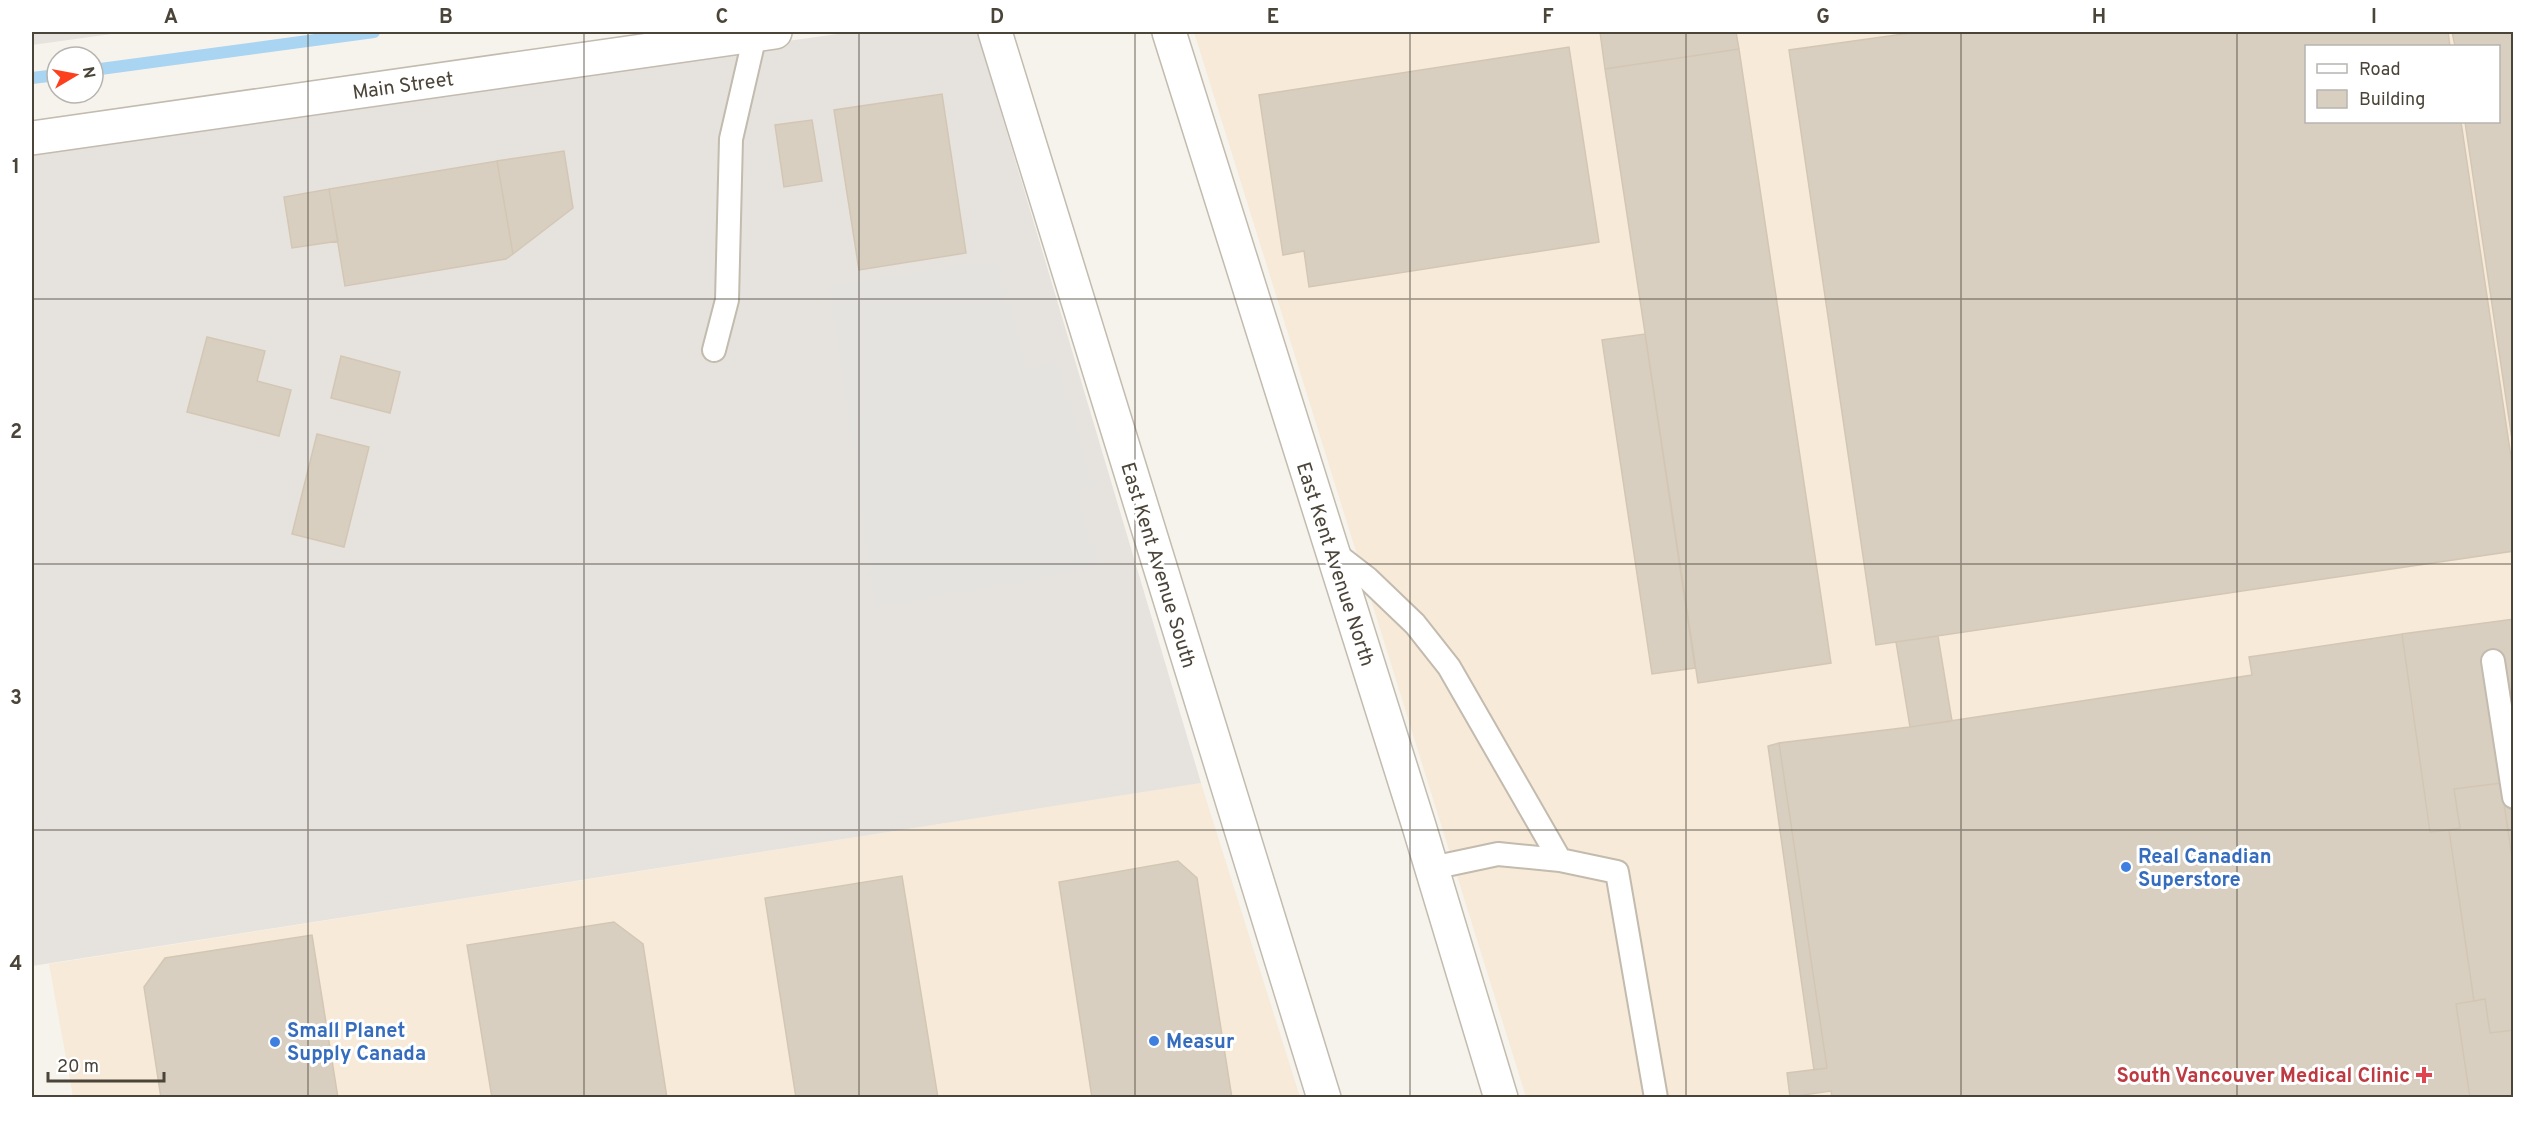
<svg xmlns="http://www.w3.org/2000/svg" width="2545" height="1129" font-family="Overpass,sans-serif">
<rect width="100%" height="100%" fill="#f6f3ec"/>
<!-- commercial -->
<path fill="#f7ead8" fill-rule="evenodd" d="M 1194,32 L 2513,32 L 2513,1097 L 1526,1097 ZM 2306,46 L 2498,46 L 2498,122 L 2306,122 Z
M 1201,783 L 1300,1097 L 73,1097 L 49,964 Z"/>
<!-- industrial -->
<path fill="#e6e2dd" d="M 32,32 L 126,32 L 32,45 Z
M 852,32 L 977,32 L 1201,783 L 32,966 L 32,146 Z"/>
<!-- parking -->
<path fill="#e5e3e0" d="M 997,261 L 1027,372 L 1057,361 L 1094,487 L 1077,494 L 1099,567 L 876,608 L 829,285 Z"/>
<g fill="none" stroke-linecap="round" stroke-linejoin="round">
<!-- stream -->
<path stroke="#a9d4f2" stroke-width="12" d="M 93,70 L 374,32
M 32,78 L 57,75"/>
</g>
<!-- building -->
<path fill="#d8cfc1" stroke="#d3c7b4" stroke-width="1.5" d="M 1600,32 L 1736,32 L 1739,49 L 1605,69 Z
M 1918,32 L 2448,32 L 2450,46 L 2306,46 L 2306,122 L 2461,122 L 2514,477 L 2514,551 L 1876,645 L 1789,50 Z
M 2452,32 L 2514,32 L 2514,453 L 2465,122 L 2498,122 L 2498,46 L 2455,46 Z
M 1569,47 L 1599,242 L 1309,287 L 1304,251 L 1283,255 L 1259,95 Z
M 1739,49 L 1831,663 L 1698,683 L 1605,69 Z
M 942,94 L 966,253 L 859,270 L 834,110 Z
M 812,120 L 822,181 L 784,187 L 775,125 Z
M 564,151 L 573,208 L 513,254 L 497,161 Z
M 497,161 L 513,254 L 506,259 L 345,286 L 329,189 Z
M 329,189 L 338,241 L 292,248 L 284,197 Z
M 1645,334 L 1695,668 L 1652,674 L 1602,340 Z
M 207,337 L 265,351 L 257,381 L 291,390 L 279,436 L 187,412 Z
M 341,356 L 400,372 L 390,413 L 331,398 Z
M 317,434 L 369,447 L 344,547 L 292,534 Z
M 2514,619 L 2514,1098 L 2470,1098 L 2456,1004 L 2474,1001 L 2449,830 L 2430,832 L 2402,634 Z
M 2402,634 L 2430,832 L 2449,830 L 2474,1001 L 2456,1004 L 2470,1098 L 1832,1098 L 1831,1091 L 1790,1097 L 1787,1073 L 1827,1068 L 1779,743 L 1910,727 L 2252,675 L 2249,657 Z
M 1938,636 L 1952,721 L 1910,727 L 1896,642 Z
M 1779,743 L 1827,1068 L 1814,1070 L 1768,746 Z
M 2501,783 L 2514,871 L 2514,1030 L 2490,1033 L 2485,999 L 2474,1001 L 2449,830 L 2460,828 L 2454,789 Z
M 1178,861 L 1197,878 L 1232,1098 L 1092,1098 L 1059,882 Z
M 902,876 L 938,1098 L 796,1098 L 765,898 Z
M 614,922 L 643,944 L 667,1098 L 492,1098 L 467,945 Z
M 312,935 L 338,1098 L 161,1098 L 144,987 L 165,958 Z"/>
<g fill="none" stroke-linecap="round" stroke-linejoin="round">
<defs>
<path id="service" d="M 714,350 L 727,300 L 731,139 L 755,35
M 1332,551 L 1367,578 L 1415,624 L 1449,667 L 1560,860
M 2493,661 L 2514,797
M 1432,868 L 1498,854 L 1560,860 L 1617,872 L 1656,1098"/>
<path id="minor" d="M 995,32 L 1324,1098
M 32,138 L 775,32"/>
<path id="tertiary" d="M 1169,32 L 1419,826 L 1501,1098"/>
</defs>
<!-- service casing -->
<use href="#service" stroke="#c2bbae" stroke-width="26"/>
<!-- minor casing -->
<use href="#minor" stroke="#c2bbae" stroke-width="36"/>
<!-- tertiary casing -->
<use href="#tertiary" stroke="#c2bbae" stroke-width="36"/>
<!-- service -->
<use href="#service" stroke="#fff" stroke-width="22"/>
<!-- minor -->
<use href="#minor" stroke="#fff" stroke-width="33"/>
<!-- tertiary -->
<use href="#tertiary" stroke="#fff" stroke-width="33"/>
</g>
<!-- grid -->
<path fill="none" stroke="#4b4439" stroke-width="1.5" stroke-opacity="0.55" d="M 308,32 L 308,1098M 584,32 L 584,1098M 859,32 L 859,1098M 1135,32 L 1135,1098M 1410,32 L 1410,1098M 1686,32 L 1686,1098M 1961,32 L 1961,1098M 2237,32 L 2237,1098M 32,299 L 2514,299M 32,564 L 2514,564M 32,830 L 2514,830"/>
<!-- markers -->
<g fill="#3f7fe0" stroke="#fff" stroke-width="2">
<circle cx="2126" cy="867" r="6"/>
<circle cx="1154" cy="1041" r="6"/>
<circle cx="275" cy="1042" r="6"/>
</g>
<path fill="#e0444e" stroke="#fff" stroke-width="2" d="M2421 1066h6v6h6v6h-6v6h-6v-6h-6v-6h6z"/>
<g text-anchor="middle" stroke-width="6" stroke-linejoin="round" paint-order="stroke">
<!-- street labels -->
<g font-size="20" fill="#4b4439" stroke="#fff">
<text transform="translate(403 85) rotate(-8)" y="7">Main Street</text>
<text transform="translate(1336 564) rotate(72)" y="7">East Kent Avenue North</text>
<text transform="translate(1159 565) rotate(73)" y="7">East Kent Avenue South</text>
</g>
<!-- shop labels -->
<g font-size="20" font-weight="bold" fill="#366cbe" stroke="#fff" text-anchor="start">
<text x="2138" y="863">Real Canadian<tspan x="2138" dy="23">Superstore</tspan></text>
<text x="287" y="1037">Small Planet<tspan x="287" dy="23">Supply Canada</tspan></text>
<text x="1166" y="1048">Measur</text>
</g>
<!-- health labels -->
<g font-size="20" font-weight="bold" fill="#be3a42" stroke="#fff" text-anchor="end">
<text x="2410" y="1082">South Vancouver Medical Clinic</text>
</g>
</g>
<!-- border -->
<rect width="2545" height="1129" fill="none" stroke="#ffffff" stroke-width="66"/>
<!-- legend -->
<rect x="2305" y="45" width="195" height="78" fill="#ffffff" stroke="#b7b4b0" stroke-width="1.5"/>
<rect x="2317" y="64" width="30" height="9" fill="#ffffff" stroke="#b7b4b0" stroke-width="1.5"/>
<text x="2359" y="75" font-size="18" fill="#4b4439">Road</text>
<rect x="2317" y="90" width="30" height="18" fill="#d8cfc1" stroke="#b7b4b0" stroke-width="1.5"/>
<text x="2359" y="105" font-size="18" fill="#4b4439">Building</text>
<!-- north arrow -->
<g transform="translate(75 75) rotate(80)"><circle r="28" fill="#ffffff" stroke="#b7b4b0" stroke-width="1.5"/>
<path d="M0-4.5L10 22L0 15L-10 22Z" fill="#fc3f1d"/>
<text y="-9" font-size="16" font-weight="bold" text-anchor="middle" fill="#4b4439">N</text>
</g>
<!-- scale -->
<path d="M48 1072v9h116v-9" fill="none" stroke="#4b4439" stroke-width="3"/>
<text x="57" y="1072" font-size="18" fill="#4b4439" stroke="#ffffff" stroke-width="4.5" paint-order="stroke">20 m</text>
<rect x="33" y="33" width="2479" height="1063" fill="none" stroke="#4b4439" stroke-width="2"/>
<g font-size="20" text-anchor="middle" font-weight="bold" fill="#4b4439">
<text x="171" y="23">A</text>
<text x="446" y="23">B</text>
<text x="722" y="23">C</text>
<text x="997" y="23">D</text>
<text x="1273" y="23">E</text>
<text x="1548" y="23">F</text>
<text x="1823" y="23">G</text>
<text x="2099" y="23">H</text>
<text x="2374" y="23">I</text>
<text x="16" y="173">1</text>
<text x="16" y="438">2</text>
<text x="16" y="704">3</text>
<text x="16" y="970">4</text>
</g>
</svg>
